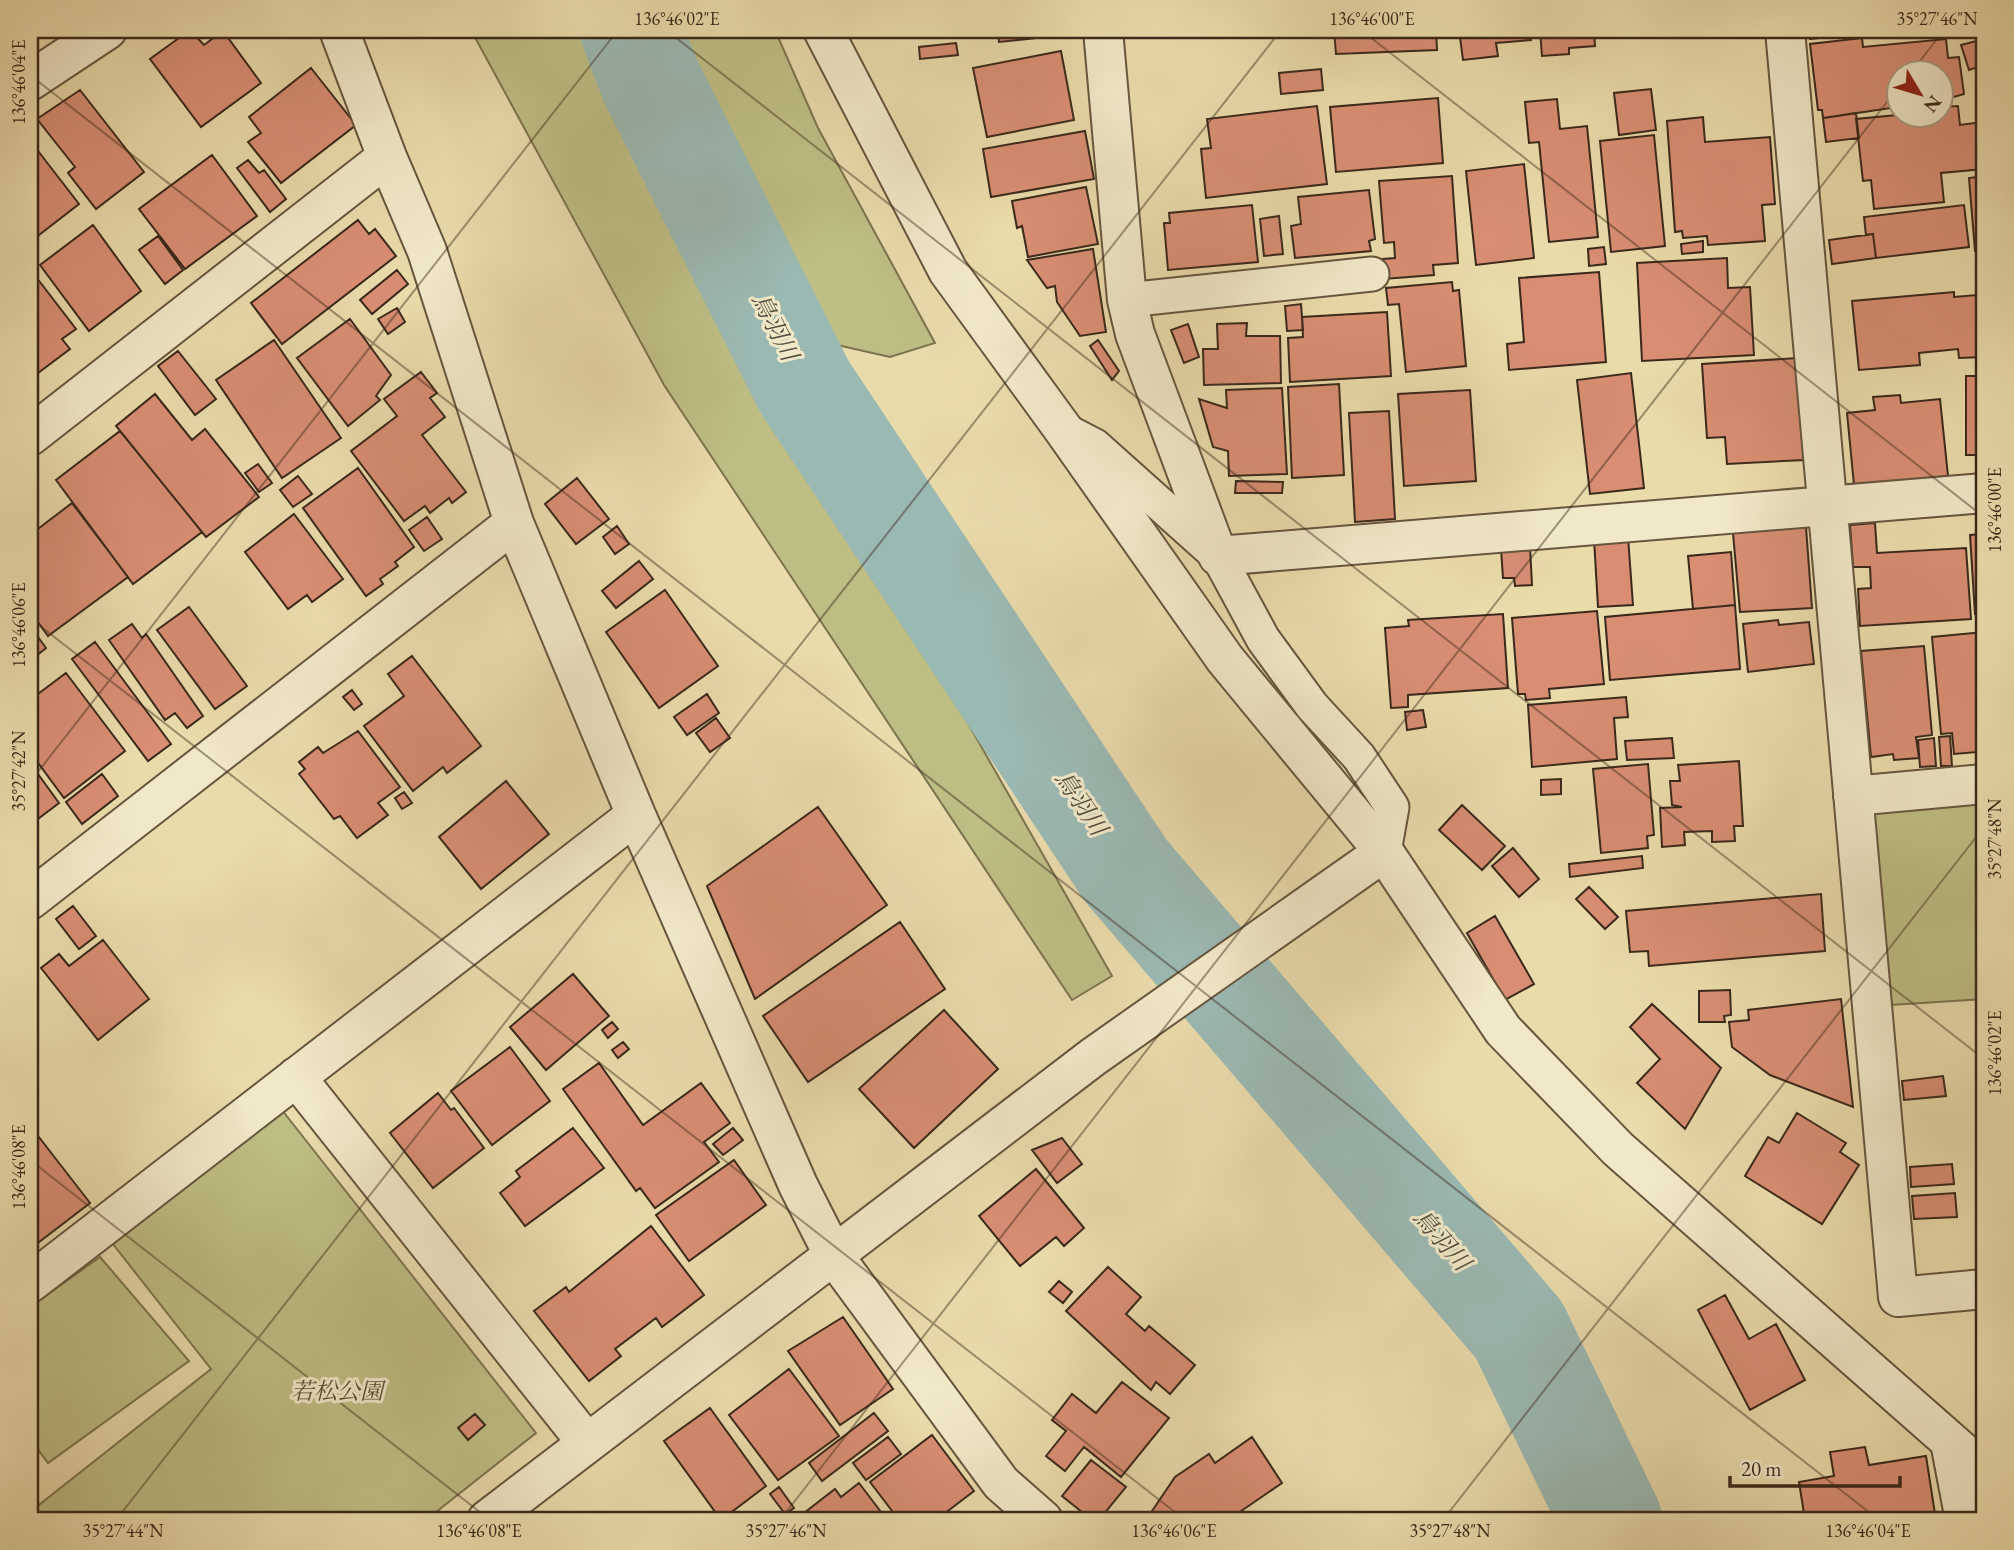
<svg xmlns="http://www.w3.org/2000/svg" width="2014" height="1550" font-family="'EB Garamond','Noto Serif JP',serif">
<rect width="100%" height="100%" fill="#eadbab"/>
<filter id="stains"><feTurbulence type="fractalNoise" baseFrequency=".00286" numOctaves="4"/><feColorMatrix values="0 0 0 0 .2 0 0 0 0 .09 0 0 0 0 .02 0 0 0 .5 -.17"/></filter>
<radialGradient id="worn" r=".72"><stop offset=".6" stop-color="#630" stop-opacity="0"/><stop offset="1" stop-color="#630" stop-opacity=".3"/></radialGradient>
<!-- green -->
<path fill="#bebe84" stroke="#7c744f" stroke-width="2" d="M 471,30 L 590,30 L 639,146 L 1112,976 L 1072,1000 L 664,385 Z
M 661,30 L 775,30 L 818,128 L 935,343 L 890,357 L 824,342 L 785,304 Z
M 1984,798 L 1984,999 L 1875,1006 L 1853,804 Z
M 278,1105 L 536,1433 L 426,1520 L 30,1520 L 30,1512 L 211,1369 L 109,1239 Z
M 100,1257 L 189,1361 L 48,1463 L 30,1439 L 30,1307 Z"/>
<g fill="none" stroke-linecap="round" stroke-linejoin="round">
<!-- river -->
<path stroke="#9bb9b3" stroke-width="102" d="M 631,30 L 650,80 L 804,386 L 1126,871 L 1519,1330 L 1611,1520"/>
</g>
<!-- building -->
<path fill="#d98e74" stroke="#3a291a" stroke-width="2" d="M 190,30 L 204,45 L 223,31 L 261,83 L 201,127 L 150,59 Z
M 998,30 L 1073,30 L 1074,34 L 999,42 Z
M 1200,30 L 1280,30 L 1200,35 Z
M 1334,30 L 1436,30 L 1437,50 L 1336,54 Z
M 1459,30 L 1530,30 L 1531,40 L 1496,43 L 1498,56 L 1463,60 Z
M 1540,30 L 1594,30 L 1595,46 L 1569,48 L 1569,54 L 1542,56 Z
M 1809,30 L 1850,30 L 1851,35 L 1810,39 Z
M 1862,38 L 1863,47 L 1946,39 L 1948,58 L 1959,57 L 1964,94 L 1940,101 L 1940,74 L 1898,74 L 1898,107 L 1823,118 L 1822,110 L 1818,110 L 1810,44 Z
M 1984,39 L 1984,65 L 1969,70 L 1961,45 Z
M 956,43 L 958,55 L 920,59 L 919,47 Z
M 1061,51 L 1074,120 L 987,137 L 973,68 Z
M 311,68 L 356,125 L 281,183 L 248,142 L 261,133 L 249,117 Z
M 1321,69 L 1323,90 L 1281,94 L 1279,73 Z
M 1651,89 L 1656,130 L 1619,135 L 1614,93 Z
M 80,90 L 144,172 L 96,209 L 68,173 L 75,167 L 37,119 Z
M 1438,98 L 1443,163 L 1336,172 L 1330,107 Z
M 1557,99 L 1560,129 L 1587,126 L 1598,237 L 1549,242 L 1539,142 L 1529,143 L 1525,102 Z
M 1317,106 L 1327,184 L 1206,198 L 1201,149 L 1211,148 L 1207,119 Z
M 1958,106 L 1960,125 L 1983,122 L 1984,169 L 1941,173 L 1944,202 L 1874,209 L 1871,180 L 1863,181 L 1856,119 L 1897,115 L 1898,112 L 1898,116 L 1940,116 L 1940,107 Z
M 1856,113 L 1859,138 L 1826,142 L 1823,118 Z
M 1703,117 L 1705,142 L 1770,137 L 1775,204 L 1762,205 L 1765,241 L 1708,245 L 1707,236 L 1683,238 L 1682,231 L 1675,232 L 1667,121 Z
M 1085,131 L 1094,179 L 991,197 L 983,149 Z
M 1654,135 L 1665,246 L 1611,252 L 1600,141 Z
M 35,147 L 79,204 L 30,242 L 30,150 Z
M 212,155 L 257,216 L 185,269 L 139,209 Z
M 248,160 L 259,173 L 264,170 L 286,199 L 270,212 L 237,168 Z
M 1524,164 L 1534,258 L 1476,265 L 1466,171 Z
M 1452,176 L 1458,263 L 1433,265 L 1434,275 L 1384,279 L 1383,259 L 1395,258 L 1394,242 L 1384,243 L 1379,181 Z
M 1984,176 L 1984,250 L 1975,251 L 1969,178 Z
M 1086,187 L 1098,244 L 1028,257 L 1022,226 L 1017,228 L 1012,201 Z
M 1369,190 L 1375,239 L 1369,241 L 1371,251 L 1295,258 L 1291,226 L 1301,224 L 1298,197 Z
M 1252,205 L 1258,262 L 1168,270 L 1164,223 L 1170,223 L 1169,213 Z
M 1964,205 L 1969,247 L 1876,258 L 1873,234 L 1866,235 L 1864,217 Z
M 1279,216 L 1283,254 L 1264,256 L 1260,219 Z
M 358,220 L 369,234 L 375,229 L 396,256 L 282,344 L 251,303 Z
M 93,225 L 141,291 L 89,331 L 40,265 Z
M 1873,234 L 1876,258 L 1832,264 L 1829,240 Z
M 158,236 L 183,270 L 165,284 L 139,250 Z
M 1703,241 L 1703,252 L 1682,254 L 1681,244 Z
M 1604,247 L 1606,264 L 1589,266 L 1588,249 Z
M 1093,249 L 1106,332 L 1080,336 L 1057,302 L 1055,286 L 1047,288 L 1027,260 Z
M 1727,258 L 1728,288 L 1750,287 L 1754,355 L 1642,361 L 1637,263 Z
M 30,269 L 76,329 L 62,339 L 70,349 L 30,379 Z
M 397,270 L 408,284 L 372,314 L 360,300 Z
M 1599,272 L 1606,362 L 1509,370 L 1507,344 L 1524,342 L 1519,278 Z
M 1452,282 L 1453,291 L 1459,290 L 1466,366 L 1406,372 L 1399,304 L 1388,305 L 1386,288 Z
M 1954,292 L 1954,297 L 1977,295 L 1983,357 L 1959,358 L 1958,349 L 1919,353 L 1920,365 L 1859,370 L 1852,301 Z
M 1301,304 L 1303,330 L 1287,331 L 1285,306 Z
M 397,308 L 405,322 L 388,334 L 378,319 Z
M 1387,312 L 1391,376 L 1290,382 L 1288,338 L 1303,337 L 1302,317 Z
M 350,319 L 391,375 L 376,396 L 380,400 L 348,426 L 297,358 Z
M 1247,323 L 1246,336 L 1280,336 L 1281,383 L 1204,385 L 1203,349 L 1218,349 L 1217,324 Z
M 1188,324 L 1199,357 L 1184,363 L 1171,330 Z
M 274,340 L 341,438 L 282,478 L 216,380 Z
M 1098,340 L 1119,371 L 1112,380 L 1090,346 Z
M 178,351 L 216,399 L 195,415 L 158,366 Z
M 1798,358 L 1804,460 L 1727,464 L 1725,437 L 1707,438 L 1702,364 Z
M 421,372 L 437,393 L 430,398 L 445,417 L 422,435 L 466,492 L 452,503 L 449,498 L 430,513 L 425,506 L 404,521 L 351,451 L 397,416 L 384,399 Z
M 1631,373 L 1644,488 L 1590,494 L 1577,380 Z
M 1966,376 L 1984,376 L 1984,455 L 1966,455 Z
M 1339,384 L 1344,475 L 1292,478 L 1288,387 Z
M 1282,388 L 1287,474 L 1229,476 L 1228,451 L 1213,447 L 1199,399 L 1227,408 L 1226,390 Z
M 1470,390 L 1476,481 L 1404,486 L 1398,394 Z
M 155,394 L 192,440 L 205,429 L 259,497 L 206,537 L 116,426 Z
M 1900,395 L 1901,403 L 1940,399 L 1948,476 L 1854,485 L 1847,413 L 1875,410 L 1873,397 Z
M 1389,411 L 1395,519 L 1355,522 L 1349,413 Z
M 120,431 L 202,532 L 133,584 L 56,480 Z
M 258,464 L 272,483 L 259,492 L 245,473 Z
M 358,468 L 414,547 L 395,562 L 398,566 L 380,579 L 383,584 L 366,596 L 303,508 Z
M 298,476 L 312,494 L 293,507 L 280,490 Z
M 577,478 L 609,519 L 576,544 L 545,504 Z
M 1236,481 L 1283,482 L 1282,493 L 1235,493 Z
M 72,503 L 128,577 L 48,636 L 30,611 L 30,535 Z
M 294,514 L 343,579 L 312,602 L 307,595 L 288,609 L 245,552 Z
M 427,517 L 442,539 L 424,551 L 409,530 Z
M 1875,523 L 1877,553 L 1966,548 L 1971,619 L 1860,626 L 1858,589 L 1871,588 L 1870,567 L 1853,567 L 1850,525 Z
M 617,526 L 629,544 L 615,554 L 603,537 Z
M 1806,527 L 1812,608 L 1740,612 L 1733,533 Z
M 1984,534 L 1984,613 L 1975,614 L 1970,535 Z
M 1628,537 L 1633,605 L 1598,607 L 1594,539 Z
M 1530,547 L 1532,585 L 1515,586 L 1514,578 L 1503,578 L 1501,549 Z
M 1731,552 L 1735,605 L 1693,609 L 1688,556 Z
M 639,561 L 653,579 L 616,608 L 602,591 Z
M 665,590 L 718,666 L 659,708 L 606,632 Z
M 1735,605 L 1740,669 L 1610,680 L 1605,617 Z
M 189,607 L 247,686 L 215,709 L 157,630 Z
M 1597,611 L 1604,684 L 1549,689 L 1550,698 L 1526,700 L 1525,694 L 1518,694 L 1512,618 Z
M 1503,614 L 1508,688 L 1408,695 L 1408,707 L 1391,708 L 1385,628 L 1409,626 L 1408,620 Z
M 1778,620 L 1779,625 L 1809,622 L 1814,664 L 1748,672 L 1743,624 Z
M 132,624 L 142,638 L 146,634 L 203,716 L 187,728 L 175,713 L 165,720 L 109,640 Z
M 30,626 L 46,648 L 30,661 Z
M 1984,632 L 1984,765 L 1978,766 L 1977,752 L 1954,754 L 1952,733 L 1941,734 L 1932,637 Z
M 95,642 L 171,744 L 148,761 L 72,659 Z
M 1924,646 L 1932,735 L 1916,737 L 1919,758 L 1894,760 L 1893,754 L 1871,757 L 1861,651 Z
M 412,656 L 481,746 L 447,773 L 443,767 L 413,791 L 364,726 L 404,696 L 388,674 Z
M 66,673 L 125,751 L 64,798 L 30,752 L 30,700 Z
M 352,690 L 362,704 L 354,710 L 343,697 Z
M 707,694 L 719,713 L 687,735 L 674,717 Z
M 1626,697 L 1628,717 L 1614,718 L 1617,759 L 1532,767 L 1528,705 Z
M 1423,710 L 1426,727 L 1407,730 L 1405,712 Z
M 716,718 L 730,738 L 710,752 L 696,733 Z
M 358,731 L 400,787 L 378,803 L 388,815 L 357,838 L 340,816 L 334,819 L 299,774 L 305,769 L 299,762 L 318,747 L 323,753 Z
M 1950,736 L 1952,766 L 1941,766 L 1939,737 Z
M 1672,738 L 1674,758 L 1627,760 L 1625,741 Z
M 1934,738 L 1936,766 L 1920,767 L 1918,740 Z
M 1739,761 L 1743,826 L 1734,826 L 1735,841 L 1712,842 L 1712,831 L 1684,832 L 1685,845 L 1662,847 L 1660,808 L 1682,807 L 1672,805 L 1670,781 L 1680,781 L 1678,765 Z
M 30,763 L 59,803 L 30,825 Z
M 1648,764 L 1654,835 L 1647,836 L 1648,848 L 1601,853 L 1593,769 Z
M 102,774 L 118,796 L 82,824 L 66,802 Z
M 1561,779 L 1561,794 L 1541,795 L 1541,780 Z
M 506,781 L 549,834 L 481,889 L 439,837 Z
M 404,792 L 412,803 L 402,809 L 395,798 Z
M 1462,805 L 1505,846 L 1482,870 L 1439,830 Z
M 818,807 L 887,905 L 755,999 L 707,886 Z
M 1513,848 L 1539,879 L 1519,897 L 1492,866 Z
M 1642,856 L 1643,868 L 1570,877 L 1569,864 Z
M 1589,887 L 1618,917 L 1605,929 L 1576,899 Z
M 1821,894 L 1825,951 L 1649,966 L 1648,951 L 1630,952 L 1626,911 Z
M 73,906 L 96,936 L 79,949 L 56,919 Z
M 1495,916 L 1534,984 L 1505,1000 L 1467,933 Z
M 900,922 L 945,989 L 808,1082 L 763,1016 Z
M 103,940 L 149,999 L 98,1040 L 41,968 L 59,954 L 69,966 Z
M 573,974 L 609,1016 L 546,1070 L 510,1027 Z
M 1730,990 L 1731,1015 L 1724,1016 L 1725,1022 L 1699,1022 L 1699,991 Z
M 1841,999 L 1853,1107 L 1770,1075 L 1732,1047 L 1729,1022 L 1749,1020 L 1748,1010 Z
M 1652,1004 L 1721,1068 L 1685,1129 L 1637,1083 L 1660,1059 L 1630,1027 Z
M 944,1010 L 998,1069 L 914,1148 L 859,1089 Z
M 612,1022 L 618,1029 L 608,1038 L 602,1030 Z
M 623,1042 L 629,1049 L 618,1058 L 612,1050 Z
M 510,1047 L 550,1101 L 492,1145 L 451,1091 Z
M 599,1063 L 643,1125 L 701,1083 L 730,1123 L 704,1142 L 719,1162 L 655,1208 L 640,1188 L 636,1191 L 563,1089 Z
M 1943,1076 L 1946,1096 L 1904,1100 L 1902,1081 Z
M 438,1093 L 451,1110 L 454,1108 L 484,1148 L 433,1188 L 390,1133 Z
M 1797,1113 L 1846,1143 L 1840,1152 L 1859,1165 L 1822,1224 L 1745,1176 L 1768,1137 L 1779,1143 Z
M 573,1128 L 604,1168 L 525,1226 L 500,1193 L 520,1177 L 516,1171 Z
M 733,1128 L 743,1140 L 723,1155 L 713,1144 Z
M 35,1132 L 90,1203 L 30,1249 L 30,1136 Z
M 1062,1138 L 1082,1164 L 1057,1183 L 1032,1150 Z
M 734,1160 L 766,1205 L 689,1261 L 656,1215 Z
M 1952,1164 L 1954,1184 L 1911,1187 L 1910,1167 Z
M 1036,1169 L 1084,1228 L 1064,1246 L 1056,1237 L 1020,1266 L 979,1216 Z
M 1955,1193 L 1957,1217 L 1914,1219 L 1912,1196 Z
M 651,1226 L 704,1295 L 662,1327 L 656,1318 L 615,1349 L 621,1356 L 589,1381 L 534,1311 L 566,1287 L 569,1292 Z
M 1108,1267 L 1141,1297 L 1126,1314 L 1145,1331 L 1149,1326 L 1195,1365 L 1170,1394 L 1156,1382 L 1151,1390 L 1066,1311 Z
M 1059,1281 L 1072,1292 L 1063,1303 L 1049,1292 Z
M 1725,1295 L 1749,1339 L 1776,1324 L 1805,1380 L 1750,1410 L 1698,1310 Z
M 843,1317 L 893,1389 L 840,1425 L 788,1351 Z
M 789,1369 L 839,1436 L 778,1480 L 729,1415 Z
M 1122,1382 L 1169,1418 L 1121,1477 L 1084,1447 L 1065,1471 L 1046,1456 L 1066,1431 L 1052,1420 L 1072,1394 L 1096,1413 Z
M 710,1408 L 766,1486 L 721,1520 L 664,1441 Z
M 874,1413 L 888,1431 L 822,1481 L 809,1463 Z
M 475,1414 L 485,1425 L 468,1440 L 458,1428 Z
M 932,1435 L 974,1491 L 936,1520 L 899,1520 L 870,1482 Z
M 888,1437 L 901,1454 L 866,1480 L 853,1463 Z
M 1252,1437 L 1282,1483 L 1228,1520 L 1146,1520 L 1175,1477 L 1209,1454 L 1215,1463 Z
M 1865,1447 L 1869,1465 L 1926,1456 L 1935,1514 L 1915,1520 L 1805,1520 L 1799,1482 L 1834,1476 L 1830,1452 Z
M 1091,1460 L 1126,1487 L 1099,1520 L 1092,1520 L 1062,1496 Z
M 859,1483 L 887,1520 L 795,1520 L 835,1489 L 841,1497 Z
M 779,1487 L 794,1508 L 785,1514 L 770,1494 Z"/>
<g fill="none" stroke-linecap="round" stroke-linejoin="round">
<defs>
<path id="service" d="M 1127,300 L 1372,274
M 1068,432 L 1095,446 L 1218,556 L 1263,639 L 1312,706 L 1359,757 L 1392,807 L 1384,852"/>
<path id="minor" d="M 339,30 L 387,157 L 427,251 L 514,523 L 636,815 L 798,1185 L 834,1256 L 1001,1483 L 1043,1520
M 1103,30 L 1127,300 L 1135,334 L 1218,556 L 1984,493
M 1785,30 L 1898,1297 L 1984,1289
M 30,81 L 107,30
M 30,436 L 387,157
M 1853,796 L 1984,784
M 1384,852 L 1503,1030 L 1618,1149 L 1984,1471
M 30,900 L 514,523
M 296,1077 L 587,1443
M 30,1283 L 636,815
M 1950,1442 L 1965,1520
M 487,1520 L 1093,1057 L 1384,852 L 1225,659 L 1063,429 L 948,271 L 823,30"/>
</defs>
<!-- service casing -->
<use href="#service" stroke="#66563e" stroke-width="37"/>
<!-- minor casing -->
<use href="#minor" stroke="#66563e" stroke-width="42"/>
<!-- service -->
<use href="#service" stroke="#f1e8c8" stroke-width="33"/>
<!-- minor -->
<use href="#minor" stroke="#f1e8c8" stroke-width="38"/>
</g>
<!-- ticks -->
<path fill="none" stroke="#3a291a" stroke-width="2" stroke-opacity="0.45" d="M 666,30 L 1984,1059M 1361,30 L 1984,517M 1910,74 L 1944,30M 30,75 L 1879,1520M 30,618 L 1185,1520M 30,782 L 618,30M 30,1160 L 490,1520M 116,1520 L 1281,30M 780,1520 L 1898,88M 1443,1520 L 1984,827"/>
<g text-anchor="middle" stroke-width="6" stroke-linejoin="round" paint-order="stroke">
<!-- park labels -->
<g font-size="23" font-style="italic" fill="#5b4e34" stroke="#f1e8c8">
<text x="337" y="1399">若松公園</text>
</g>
<!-- water labels -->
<g font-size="24" font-style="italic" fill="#524d40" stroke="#f1e8c8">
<text transform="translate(775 327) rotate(63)" y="8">鳥羽川</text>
<text transform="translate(1081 803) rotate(56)" y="8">鳥羽川</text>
<text transform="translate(1442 1240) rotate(49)" y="8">鳥羽川</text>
</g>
</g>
<!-- margin -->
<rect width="2014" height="1550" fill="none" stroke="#eadbab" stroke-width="77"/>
<!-- north arrow -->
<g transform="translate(1920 94) rotate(128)"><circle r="33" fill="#f1e8c8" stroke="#a89c82" stroke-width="2"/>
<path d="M0-5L12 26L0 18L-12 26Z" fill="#8f2418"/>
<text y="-10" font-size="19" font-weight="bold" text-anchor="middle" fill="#3a291a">N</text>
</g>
<!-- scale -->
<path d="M1730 1476v10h170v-10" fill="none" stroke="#3a291a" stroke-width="3.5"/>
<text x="1741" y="1476" font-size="21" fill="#3a291a" stroke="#f1e8c8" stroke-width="5" paint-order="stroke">20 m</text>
<rect x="38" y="38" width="1938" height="1474" fill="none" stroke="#3a291a" stroke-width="2.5"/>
<g font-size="18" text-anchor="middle" fill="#3a291a">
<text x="677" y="25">136°46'02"E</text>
<text x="1372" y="25">136°46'00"E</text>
<text x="1937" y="25">35°27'46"N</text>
<text transform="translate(19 82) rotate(-90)" y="6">136°46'04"E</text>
<text transform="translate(1995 510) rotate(-90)" y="6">136°46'00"E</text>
<text transform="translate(19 625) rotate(-90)" y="6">136°46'06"E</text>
<text transform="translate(19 771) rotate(-90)" y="6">35°27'42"N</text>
<text transform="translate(1995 839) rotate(-90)" y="6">35°27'48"N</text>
<text transform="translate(1995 1053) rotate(-90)" y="6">136°46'02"E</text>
<text transform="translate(19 1167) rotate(-90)" y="6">136°46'08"E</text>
<text x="123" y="1537">35°27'44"N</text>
<text x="479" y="1537">136°46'08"E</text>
<text x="786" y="1537">35°27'46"N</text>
<text x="1174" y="1537">136°46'06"E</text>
<text x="1450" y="1537">35°27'48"N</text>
<text x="1868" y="1537">136°46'04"E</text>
</g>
<rect width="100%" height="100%" filter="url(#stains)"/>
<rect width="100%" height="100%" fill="url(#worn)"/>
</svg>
